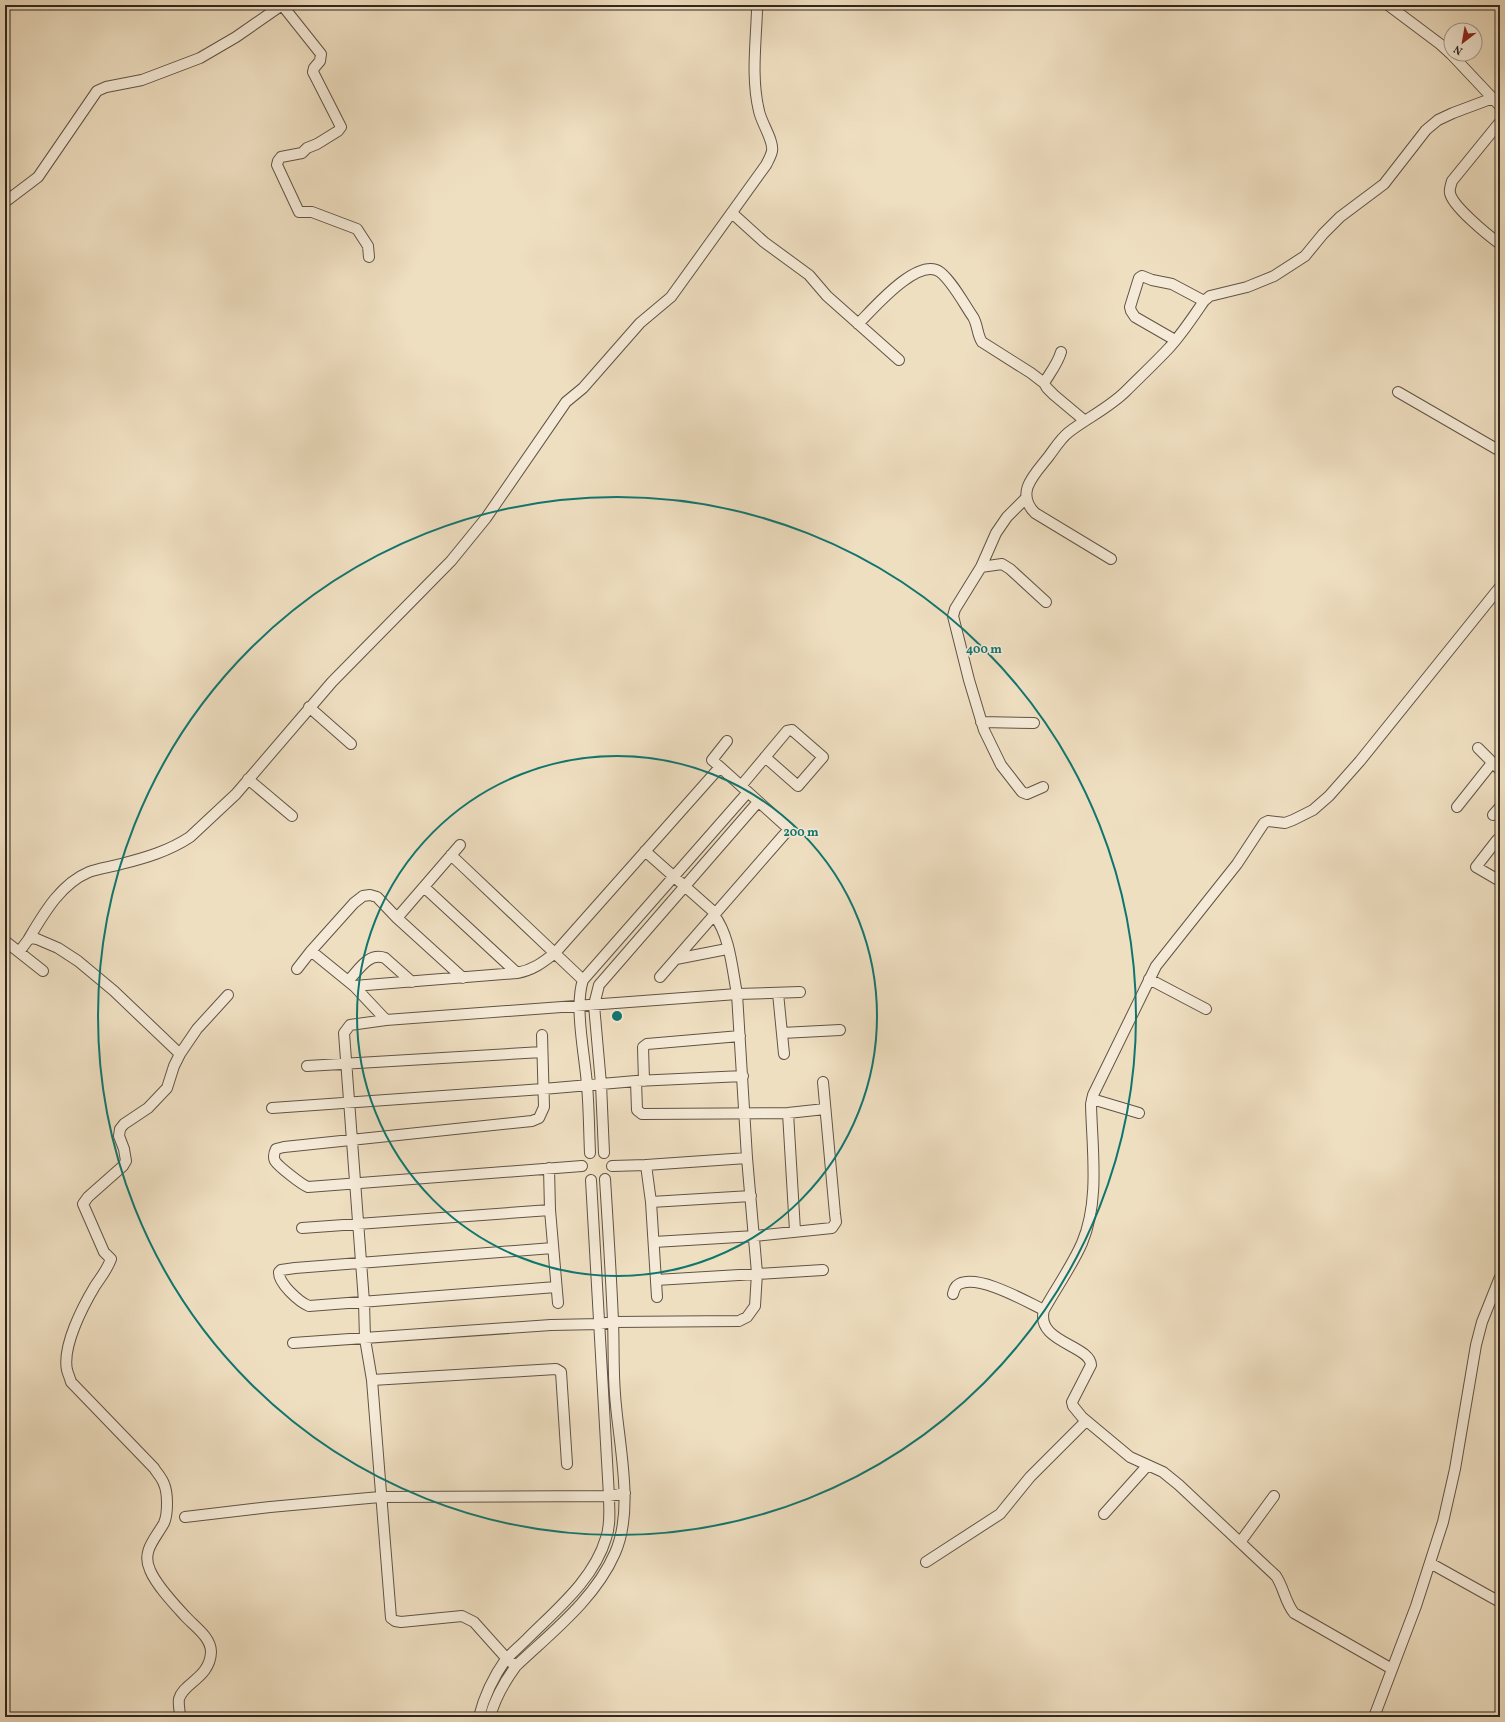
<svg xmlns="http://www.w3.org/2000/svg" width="1505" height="1722" font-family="Vollkorn,serif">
<rect width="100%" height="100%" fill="#efdfc1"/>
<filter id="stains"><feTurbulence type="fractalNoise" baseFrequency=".005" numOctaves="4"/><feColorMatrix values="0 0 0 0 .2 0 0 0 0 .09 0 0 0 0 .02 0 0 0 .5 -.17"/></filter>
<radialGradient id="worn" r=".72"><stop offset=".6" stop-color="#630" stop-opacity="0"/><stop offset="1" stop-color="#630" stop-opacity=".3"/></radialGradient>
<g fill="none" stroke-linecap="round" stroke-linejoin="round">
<defs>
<path id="street" d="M 282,5 L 321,54 L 320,61 L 314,68 L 313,72 L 341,127 L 338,131 L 317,144 L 307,148 L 302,153 L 281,157 L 278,161 L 277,165 L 299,212 L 312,212 L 357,229 L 368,246 L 369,257
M 1388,5 L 1440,44 L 1451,54
M 1451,54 L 1500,106
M 1500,122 L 1452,181 C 1451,185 1449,189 1450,193 C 1452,206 1489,236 1500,244
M 5,202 L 38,177 L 97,91 L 106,87 L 142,80 L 200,58 L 236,37 L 282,5
M 732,213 L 764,242 L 809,275 L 827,296 L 899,360
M 858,324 C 873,309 918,256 940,272 C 952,281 964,304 973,317 C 978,325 977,335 982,342 L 1031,373 L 1044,383 L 1047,388 L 1054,395 L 1085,421
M 1175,340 L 1135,317 L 1131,311 L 1130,307 L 1139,278 L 1142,276 L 1152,280 L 1172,284 L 1204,301
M 1044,383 C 1050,373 1058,363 1061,352
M 1398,392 L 1500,451
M 1026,498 L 1007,517 L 996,533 L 981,567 L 955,609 L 953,616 L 969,680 L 984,730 L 1001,765 L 1022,792 L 1027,794 L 1043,787
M 1111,559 L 1035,513 C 1014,492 1036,473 1049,456 C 1055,448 1061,438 1069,432 C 1087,418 1109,408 1126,391 C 1140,377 1155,363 1169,348 C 1182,334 1193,317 1204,301 L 1210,296 L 1247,287 L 1274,276 L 1305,256 L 1323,234 L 1340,217 L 1384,184 L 1426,130 L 1438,120 L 1453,113 L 1493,98
M 981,567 L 1002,564 L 1010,569 L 1046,602
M 309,707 L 351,744
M 981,722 L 1034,723
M 1478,748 L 1500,770
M 720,767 L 712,760 L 727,741
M 248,779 L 292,816
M 741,786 L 787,731 L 792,730 L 823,757 L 798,786 L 765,757
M 1457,807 L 1492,763
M 1493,815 L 1500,807
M 1500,842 L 1497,840 L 1476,867 L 1500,881
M 645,851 L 715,913 L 714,915 C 730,936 732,968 737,994 L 800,992
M 451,855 L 583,980
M 424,887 L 517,973
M 397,918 L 460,845
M 28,940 C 43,915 60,884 89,872 C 99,868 111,867 121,864 C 145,858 169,851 190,837 L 236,794 L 332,682 L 451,561 L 486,518 L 566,402 L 583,388 L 640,323 L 671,297 L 766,165 C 768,161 771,156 772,151 C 774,141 761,122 759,111 C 751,78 756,43 757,10 L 759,5
M 5,941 L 19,952 L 28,940 L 32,938 L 37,939 L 58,948 L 78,961 L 114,991 L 180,1054 L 174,1066 L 167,1088 L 148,1108 L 124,1124 L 120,1129 L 119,1136 L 124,1149 L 126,1161 L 123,1166 L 88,1197 L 83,1204 L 104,1252 L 111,1259 C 107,1270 101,1277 95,1286 C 83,1306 62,1346 67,1370 C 68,1374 70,1378 71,1382 L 154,1468 C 157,1473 162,1478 164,1484 C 168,1493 168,1514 164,1523 C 156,1538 141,1551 150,1570 C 156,1585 174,1604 185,1616 C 194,1626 211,1637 211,1652 C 210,1678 183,1683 179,1699 C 178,1704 180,1711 180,1717
M 311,951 L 354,986 L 386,1020 L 350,1025 L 344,1033 L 364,1302 L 365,1339 L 372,1380 L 391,1618 L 395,1621 L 401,1622 L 462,1616 L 474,1622 L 507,1659 L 516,1666
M 19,952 L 43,971
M 676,959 L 727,949
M 297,969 L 311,951 L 354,903 L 363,896 L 370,895 L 377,897 L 397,918 L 463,978
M 1149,979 L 1206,1009
M 348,981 C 359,970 368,952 385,958 L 412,982
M 354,986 L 517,973 C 533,970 542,963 555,953 L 720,767 L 789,829 L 660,977
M 778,993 L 784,1054
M 782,1033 L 840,1030
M 542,1035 L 544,1107 L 539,1118 L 532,1121 L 284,1147 L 276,1149 C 274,1153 273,1157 275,1161 C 278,1166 302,1185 308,1187 L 582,1166
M 180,1054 L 197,1029 L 228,995
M 307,1066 L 542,1052
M 636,1081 L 637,1110 L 642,1114 L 788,1113 L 825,1109
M 644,1081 L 643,1047 L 647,1044 L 740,1036
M 1092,1099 L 1139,1113
M 272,1108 L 543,1089 L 636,1081 L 743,1076
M 788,1113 L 795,1231
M 590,1153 C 589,1130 589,1108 587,1085 C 585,1056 574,1007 583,980 L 748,792
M 604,1153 L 601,1084 L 594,1005 L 599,985 L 758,802
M 646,1165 L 651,1202 L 657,1297
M 612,1166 L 646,1165 L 747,1158
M 549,1168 L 550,1210 L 558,1303
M 651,1202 L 751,1196
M 302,1228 L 550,1210
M 654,1242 L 755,1236 L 832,1228 L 836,1222 L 835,1214 L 823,1082
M 553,1248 L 295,1268 L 281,1270 L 279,1272 C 278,1283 299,1302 309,1306 L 556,1287
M 656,1280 L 823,1270
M 953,1294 C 954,1290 955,1286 959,1284 C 979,1274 1025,1301 1044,1310
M 293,1343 L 551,1325 L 600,1324 L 613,1322 L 739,1321 L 747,1317 L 755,1306 L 757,1273 L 747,1158 L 737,994 L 386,1020
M 372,1380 L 556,1369 L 561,1372 L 567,1464
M 1104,1514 L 1147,1466
M 185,1517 L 270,1507 L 380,1497 L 609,1496 L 625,1493
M 1241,1541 L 1274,1496
M 926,1562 L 1000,1514 L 1030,1477 L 1086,1421
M 1430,1563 L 1500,1602
M 1392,1669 L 1294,1613 C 1285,1602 1284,1588 1276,1576 L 1179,1485 L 1163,1472 L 1130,1457 L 1082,1417 L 1073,1406 L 1072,1402 L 1091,1365 C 1090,1345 1035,1342 1044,1310 C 1056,1288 1072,1266 1082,1243 C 1100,1201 1092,1149 1091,1104 L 1093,1095 L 1156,966 L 1237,864 L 1264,823 L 1268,821 L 1285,823 L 1293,820 L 1313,810 L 1329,796 L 1360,761 L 1500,587
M 479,1717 C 484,1697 494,1676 506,1659 C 513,1652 521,1645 528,1638 C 557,1609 594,1579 606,1538 C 611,1524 609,1510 609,1496 L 591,1180
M 490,1717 C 495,1698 505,1681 516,1666 C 552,1632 595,1599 615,1553 C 635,1508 618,1442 615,1394 C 613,1370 614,1345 613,1321 C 611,1274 608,1226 605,1179
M 1374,1717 L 1416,1606 L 1443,1522 L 1455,1469 L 1476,1345 L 1482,1322 L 1500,1277"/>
</defs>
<!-- street casing -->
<use href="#street" stroke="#605446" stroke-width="12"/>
<!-- street -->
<use href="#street" stroke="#f5ead7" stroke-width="10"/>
</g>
<!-- distance rings -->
<g fill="none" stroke="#0f766e" stroke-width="2">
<circle cx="617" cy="1016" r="260"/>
<circle cx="617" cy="1016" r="519"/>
</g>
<circle cx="617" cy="1016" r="6" fill="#0f766e" stroke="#f5ead7" stroke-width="2"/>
<g font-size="12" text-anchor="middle" font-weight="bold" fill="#0f766e" stroke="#f5ead7" stroke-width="3.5" stroke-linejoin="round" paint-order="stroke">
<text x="984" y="653">400 m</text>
<text x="801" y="836">200 m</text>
</g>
<!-- margin -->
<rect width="1505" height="1722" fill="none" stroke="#efdfc1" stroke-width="20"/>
<rect x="6" y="6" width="1493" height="1710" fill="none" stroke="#31261d" stroke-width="2"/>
<rect x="10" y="10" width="1485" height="1702" fill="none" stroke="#31261d"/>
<!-- north arrow -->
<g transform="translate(1463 42) rotate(211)"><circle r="19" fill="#f5ead7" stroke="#a79c8d"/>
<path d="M0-3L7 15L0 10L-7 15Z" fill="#8f2418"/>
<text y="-6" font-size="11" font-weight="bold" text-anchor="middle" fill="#31261d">N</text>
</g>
<rect width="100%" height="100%" filter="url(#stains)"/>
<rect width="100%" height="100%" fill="url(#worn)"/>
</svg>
